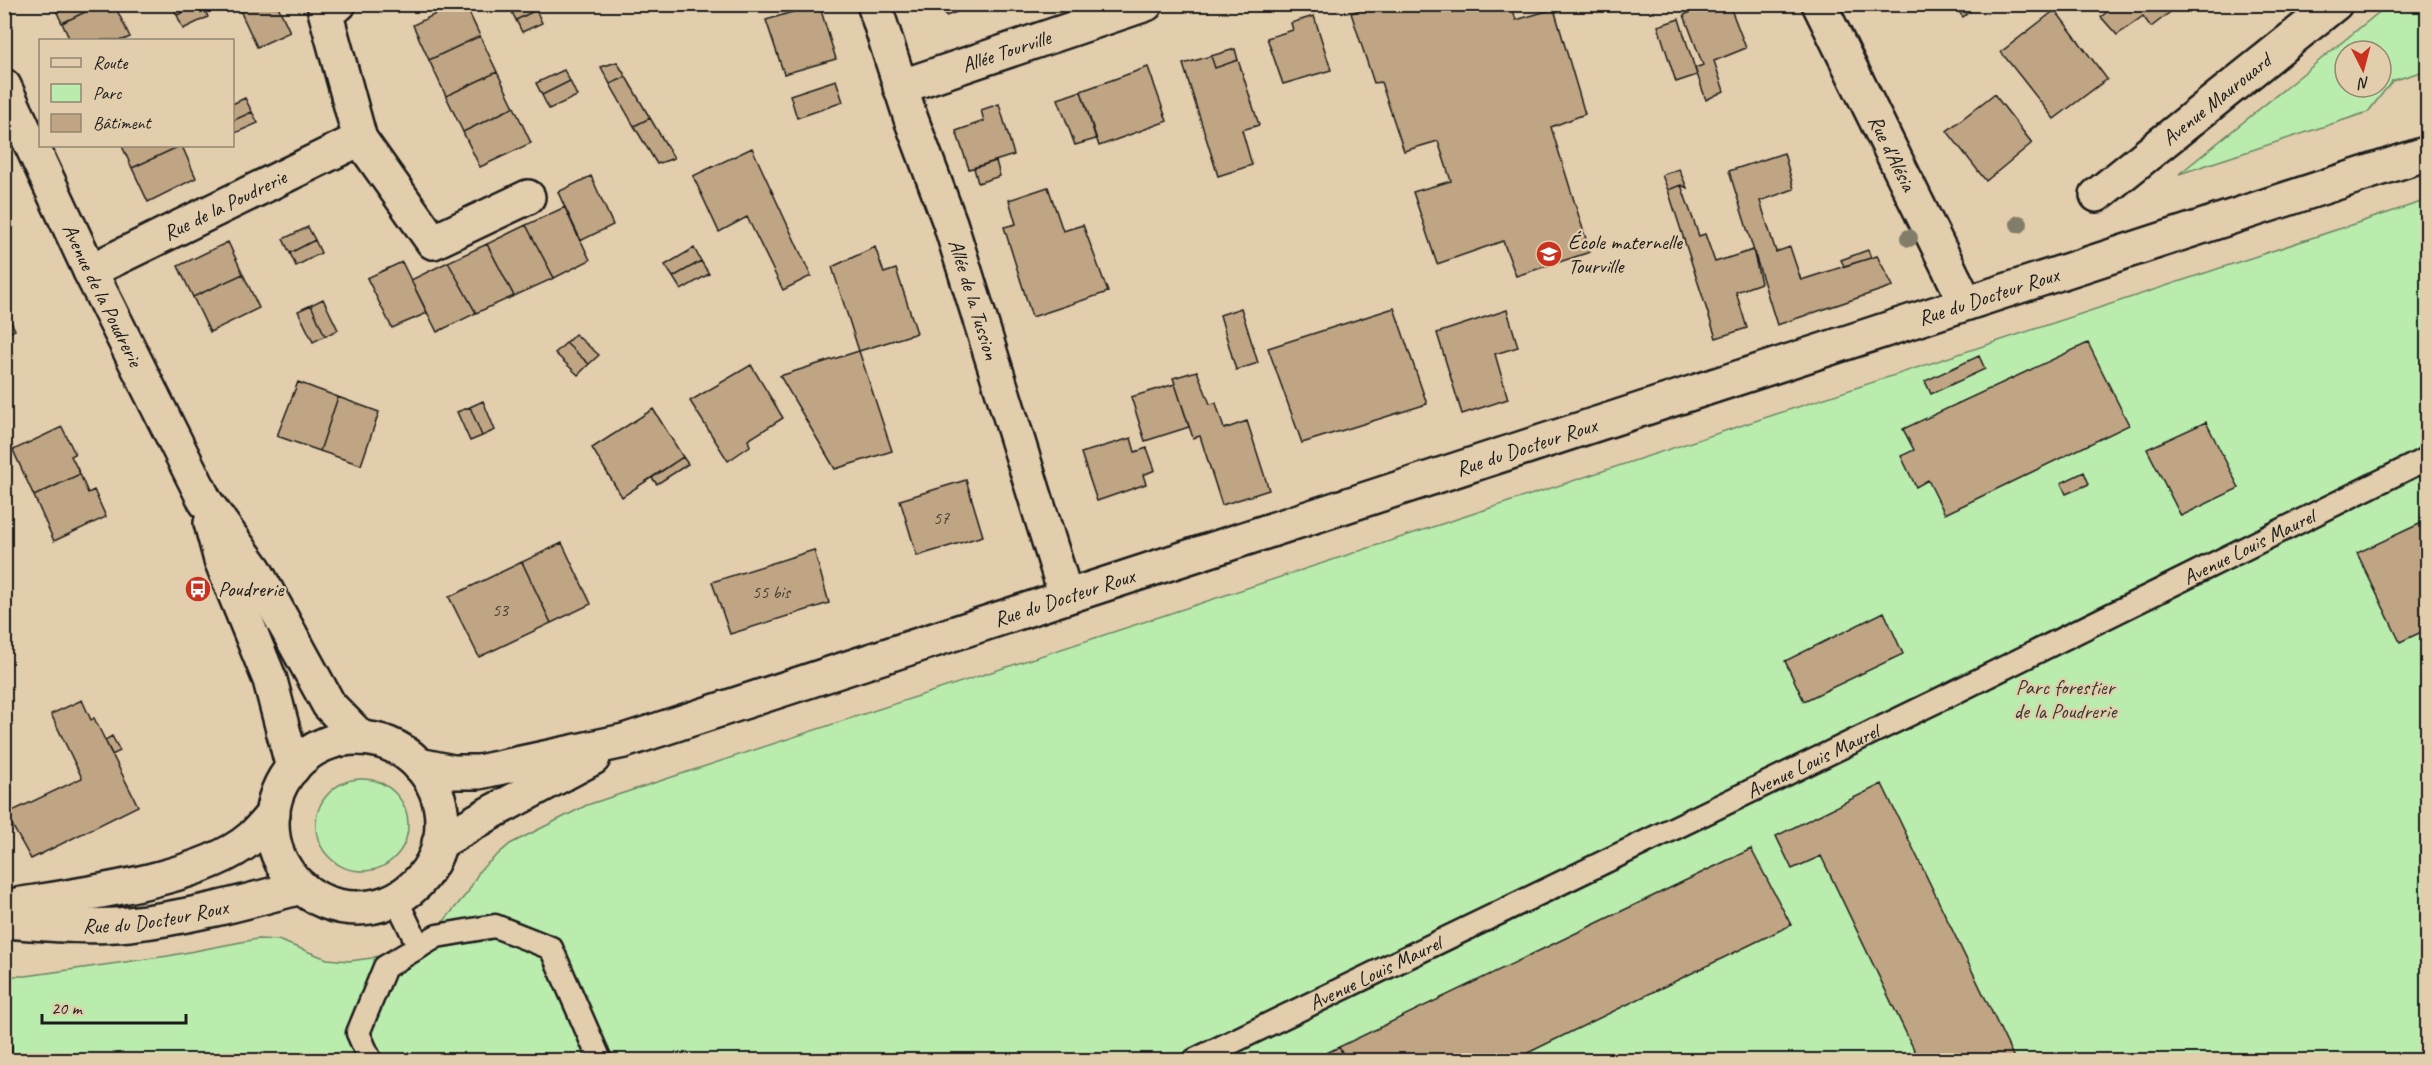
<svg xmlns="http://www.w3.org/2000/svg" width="2432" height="1065" font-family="Caveat,sans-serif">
<rect width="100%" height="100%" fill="#e2cdac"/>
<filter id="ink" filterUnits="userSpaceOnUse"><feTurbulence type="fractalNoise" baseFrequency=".0167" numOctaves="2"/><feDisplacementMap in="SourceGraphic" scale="12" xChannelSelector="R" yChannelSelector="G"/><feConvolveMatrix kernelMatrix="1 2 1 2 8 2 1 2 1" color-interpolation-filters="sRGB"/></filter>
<g filter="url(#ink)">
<!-- green -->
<path fill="#b9ecad" stroke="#6a8464" stroke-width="1.5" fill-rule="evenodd" d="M 2388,5 L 2427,5 L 2427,70 L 2392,81 L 2368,112 L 2179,174 ZM 2345,51 L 2381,51 L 2381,87 L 2345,87 Z
M 2427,200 L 2427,1060 L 5,1060 L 5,976 L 26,976 L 168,956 L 257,939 L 278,940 L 327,959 L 349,961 L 372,958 L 393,951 L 444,921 L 468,892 L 480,870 L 510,844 L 587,805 Z
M316 825a46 46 0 1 1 92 0a46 46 0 1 1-92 0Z"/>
<!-- building -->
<path fill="#bfa583" stroke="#1c1c1c" stroke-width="1.5" d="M 53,4 L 102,4 L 62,23 Z
M 102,4 L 114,4 L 130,37 L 123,40 L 70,40 L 62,23 Z
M 171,4 L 200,4 L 177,15 Z
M 202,4 L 208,17 L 183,29 L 177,15 Z
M 237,4 L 277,4 L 290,32 L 257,47 Z
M 456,4 L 465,4 L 480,36 L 429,60 L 413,25 Z
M 516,4 L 533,4 L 536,10 L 516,20 L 510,8 Z
M 819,4 L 836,59 L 784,74 L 766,20 Z
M 942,4 L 969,4 L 970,7 L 946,16 Z
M 1377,4 L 1511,4 L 1516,20 L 1554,9 L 1585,114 L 1551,127 L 1590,252 L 1516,276 L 1503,241 L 1437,264 L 1413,192 L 1451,181 L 1438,141 L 1404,151 L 1381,82 L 1374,83 L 1351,13 Z
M 1709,4 L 1729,4 L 1746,48 L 1714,61 L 1724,91 L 1706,100 L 1695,68 L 1703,65 L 1684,15 Z
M 1953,4 L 1979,4 L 1963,17 Z
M 2116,4 L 2176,4 L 2178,6 L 2151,27 L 2143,16 L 2117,35 L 2101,17 Z
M 536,10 L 542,23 L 522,32 L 516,20 Z
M 2055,10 L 2107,79 L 2054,119 L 2001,52 Z
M 1314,16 L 1331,70 L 1283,84 L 1267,38 L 1293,30 L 1291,23 Z
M 1679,19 L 1697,75 L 1676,82 L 1658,26 Z
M 480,36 L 497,72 L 446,96 L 429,60 Z
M 1235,49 L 1238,60 L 1215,68 L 1211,56 Z
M 1211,56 L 1215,68 L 1238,60 L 1259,125 L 1242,130 L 1252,165 L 1218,176 L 1183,64 Z
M 617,62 L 626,77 L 610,84 L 601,67 Z
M 1148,67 L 1167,121 L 1099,146 L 1081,91 Z
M 564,70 L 570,81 L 542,95 L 536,83 Z
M 497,72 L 514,107 L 463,132 L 446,96 Z
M 626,77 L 650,118 L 634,126 L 610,84 Z
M 836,80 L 843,102 L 797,118 L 790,95 Z
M 570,81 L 577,96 L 549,109 L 542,95 Z
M 1081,91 L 1096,139 L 1075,145 L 1058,99 Z
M 1994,94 L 2032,143 L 1986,181 L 1947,131 Z
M 245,98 L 252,112 L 232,121 L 232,104 Z
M 999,104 L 1014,155 L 969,169 L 956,131 L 984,121 L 981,110 Z
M 514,107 L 531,143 L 480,167 L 463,132 Z
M 252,112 L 258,123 L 233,134 L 232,121 Z
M 650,118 L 674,158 L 657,164 L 634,126 Z
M 122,146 L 180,146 L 132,168 Z
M 180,146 L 182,146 L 196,178 L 148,202 L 132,168 Z
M 752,148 L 811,276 L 783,290 L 747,217 L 719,232 L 693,176 Z
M 1784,153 L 1794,189 L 1760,201 L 1776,252 L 1790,247 L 1801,280 L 1877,256 L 1893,286 L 1777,325 L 1729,171 Z
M 996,161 L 1000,176 L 978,183 L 974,168 Z
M 1679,169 L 1687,188 L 1681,185 L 1668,190 L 1662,175 Z
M 591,176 L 613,225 L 580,241 L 558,192 Z
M 1681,185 L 1699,236 L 1705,234 L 1715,262 L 1753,250 L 1761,283 L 1736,292 L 1747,328 L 1716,338 L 1668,190 Z
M 1048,187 L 1063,231 L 1083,225 L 1108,292 L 1032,317 L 1004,227 L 1016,224 L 1009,200 Z
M 565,207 L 590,260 L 554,278 L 526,225 Z
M 526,225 L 554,278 L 514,296 L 487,244 Z
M 308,227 L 315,240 L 290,253 L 283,239 Z
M 315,240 L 321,253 L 296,266 L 290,253 Z
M 228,242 L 243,274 L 193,297 L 178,266 Z
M 487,244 L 514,296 L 476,313 L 448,262 Z
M 875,247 L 884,273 L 896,269 L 917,333 L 859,351 L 832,267 Z
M 694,248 L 701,261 L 673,277 L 665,265 Z
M 1868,250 L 1871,258 L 1844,266 L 1841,260 Z
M 701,261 L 709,274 L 681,290 L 673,277 Z
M 402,262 L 427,313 L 392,328 L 367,278 Z
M 448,262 L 476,313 L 437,332 L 411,280 Z
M 243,274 L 259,308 L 210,332 L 193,297 Z
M 323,299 L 338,330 L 325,336 L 311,305 Z
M 311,305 L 325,336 L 313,342 L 298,311 Z
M 4,307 L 15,330 L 4,335 Z
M 1241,308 L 1258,363 L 1236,370 L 1220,315 Z
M 1394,308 L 1427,404 L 1302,443 L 1268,348 Z
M 1507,310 L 1518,347 L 1495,354 L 1508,399 L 1462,414 L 1437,333 Z
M 575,334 L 599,355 L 589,364 L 566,343 Z
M 566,343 L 589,364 L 578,375 L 555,353 Z
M 2088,343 L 2129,425 L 1945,514 L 1928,480 L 1916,487 L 1901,456 L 1914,450 L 1903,429 Z
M 859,351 L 892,451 L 835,469 L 780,376 Z
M 1979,356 L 1985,369 L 1931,394 L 1925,381 Z
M 751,365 L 783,418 L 748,440 L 750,446 L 728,461 L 690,401 Z
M 1197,371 L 1210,404 L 1216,403 L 1224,429 L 1247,421 L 1269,490 L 1222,505 L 1200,436 L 1193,438 L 1173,378 Z
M 298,382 L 338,397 L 320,451 L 277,436 Z
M 1175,384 L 1189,427 L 1145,441 L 1131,397 Z
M 338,397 L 379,412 L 361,465 L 320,451 Z
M 483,401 L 495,430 L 482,436 L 470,407 Z
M 470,407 L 482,436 L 470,441 L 457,412 Z
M 653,409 L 683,457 L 622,497 L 592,448 Z
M 2206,422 L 2239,488 L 2181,516 L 2147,449 Z
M 62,427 L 75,454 L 71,456 L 80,474 L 34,496 L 13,450 Z
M 1131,438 L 1135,452 L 1147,448 L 1155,470 L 1143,475 L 1146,484 L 1097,501 L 1081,453 Z
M 683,457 L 688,464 L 657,484 L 652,478 Z
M 2084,472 L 2089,484 L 2066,494 L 2061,483 Z
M 80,474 L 88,493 L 94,490 L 106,517 L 54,541 L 34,496 Z
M 966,480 L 983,536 L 917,556 L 900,500 Z
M 2428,520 L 2428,629 L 2400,642 L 2357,553 Z
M 562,543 L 591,604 L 551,623 L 522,562 Z
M 814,550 L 829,603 L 730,634 L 712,582 Z
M 522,562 L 551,623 L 479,657 L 449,597 Z
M 1884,612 L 1903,654 L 1804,701 L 1785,661 Z
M 82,700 L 91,720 L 94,718 L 138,806 L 31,859 L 6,814 L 82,778 L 51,714 Z
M 112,736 L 120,751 L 112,755 L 105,740 Z
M 1882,784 L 2015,1060 L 1919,1060 L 1821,856 L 1792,869 L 1776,836 Z
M 1751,849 L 1791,925 L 1513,1060 L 1346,1060 L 1339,1047 Z
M 4,1046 L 12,1046 L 12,1060 L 4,1060 Z
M 1339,1047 L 1346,1060 L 1312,1060 Z"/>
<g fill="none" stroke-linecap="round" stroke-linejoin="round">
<defs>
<g id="lane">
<path d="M 396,899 L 419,947"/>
<path d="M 370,1060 L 358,1033 L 385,967 L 437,936 L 495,926 L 551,948 L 600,1060"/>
<path id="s1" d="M 1195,1060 L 1947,696 L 2428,458"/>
</g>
<g id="street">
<path d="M 339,4 L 325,11 L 360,139 L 433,242 L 528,197"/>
<path id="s2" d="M 874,4 L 911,119 L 950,223 L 1066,596"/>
<path id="s3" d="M 1819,4 L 1966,303"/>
<path id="s4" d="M 4,86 L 90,271 L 205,501 L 255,570 L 329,705 L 361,738"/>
<path id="s5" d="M 900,87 L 1146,4"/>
<path id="s6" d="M 2097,195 L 2335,4"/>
<path id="s7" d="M 90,271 L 360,139"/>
<path d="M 211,523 L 221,560 L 270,680 L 293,768"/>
</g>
<g id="secondary">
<circle cx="357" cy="823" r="85"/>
<path id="s8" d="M 419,765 L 453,772 L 479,772 L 624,741 L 2428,153"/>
<path d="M 439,843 L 492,812 L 593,758"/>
<path d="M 4,907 C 69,896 202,881 251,838 C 259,831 266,822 273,814"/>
<path id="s9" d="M 4,921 C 46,924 88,928 129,924 C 187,918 245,902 301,887"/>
</g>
</defs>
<!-- lane casing -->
<use href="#lane" stroke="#1c1c1c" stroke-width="27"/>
<!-- street casing -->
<use href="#street" stroke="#1c1c1c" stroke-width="38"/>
<!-- secondary casing -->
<use href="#secondary" stroke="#1c1c1c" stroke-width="38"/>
<!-- lane -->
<use href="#lane" stroke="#e2cdac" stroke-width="22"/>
<!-- street -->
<use href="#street" stroke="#e2cdac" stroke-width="33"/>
<!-- secondary -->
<use href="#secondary" stroke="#e2cdac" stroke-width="33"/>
</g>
<!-- trees -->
<g fill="#827d69">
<circle cx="2019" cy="224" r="9"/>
<circle cx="1909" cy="238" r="9"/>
</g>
</g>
<!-- icons -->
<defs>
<symbol id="school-disc" viewBox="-11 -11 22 22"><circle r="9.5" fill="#c8321e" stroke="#e2cdac"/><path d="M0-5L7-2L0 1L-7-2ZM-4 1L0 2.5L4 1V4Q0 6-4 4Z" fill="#fff"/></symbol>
<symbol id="bus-disc" viewBox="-11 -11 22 22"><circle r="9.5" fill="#c8321e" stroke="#e2cdac"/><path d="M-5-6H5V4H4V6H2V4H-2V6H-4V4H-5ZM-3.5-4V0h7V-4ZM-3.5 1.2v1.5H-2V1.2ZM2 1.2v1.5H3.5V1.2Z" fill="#fff"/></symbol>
</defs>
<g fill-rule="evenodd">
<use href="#school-disc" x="1534" y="239" width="30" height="30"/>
<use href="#bus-disc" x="183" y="574" width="30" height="30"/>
</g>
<g text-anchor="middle" stroke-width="4.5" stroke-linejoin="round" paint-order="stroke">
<!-- number labels -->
<g font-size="18" fill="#453e36">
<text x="941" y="524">57</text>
<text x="771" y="598">55 bis</text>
<text x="500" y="616">53</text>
</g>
<!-- street labels -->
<g font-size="21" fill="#1c1c1c" stroke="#e2cdac">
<text dy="7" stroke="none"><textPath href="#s5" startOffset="112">Allée Tourville</textPath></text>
<text dy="7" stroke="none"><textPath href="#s6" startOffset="153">Avenue Maurouard</textPath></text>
<text dy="7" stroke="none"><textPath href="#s3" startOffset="166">Rue d'Alésia</textPath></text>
<text dy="7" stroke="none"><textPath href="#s7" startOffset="150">Rue de la Poudrerie</textPath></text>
<text dy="7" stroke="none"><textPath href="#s4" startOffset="231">Avenue de la Poudrerie</textPath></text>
<text dy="7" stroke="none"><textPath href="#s8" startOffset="1644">Rue du Docteur Roux</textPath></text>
<text dy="7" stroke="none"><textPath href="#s2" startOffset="312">Allée de la Tussion</textPath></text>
<text dy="7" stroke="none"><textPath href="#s8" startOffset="1158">Rue du Docteur Roux</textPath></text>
<text dy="7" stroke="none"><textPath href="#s1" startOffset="1172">Avenue Louis Maurel</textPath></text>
<text dy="7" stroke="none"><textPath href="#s8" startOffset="672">Rue du Docteur Roux</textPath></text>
<text dy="7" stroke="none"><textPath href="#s1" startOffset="686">Avenue Louis Maurel</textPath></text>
<text dy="7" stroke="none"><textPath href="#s9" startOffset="152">Rue du Docteur Roux</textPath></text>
<text dy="7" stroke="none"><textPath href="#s1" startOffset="200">Avenue Louis Maurel</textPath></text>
</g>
<!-- poi labels -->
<g font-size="21" fill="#1c1c1c" stroke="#e2cdac" text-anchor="start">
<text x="1568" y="249">École maternelle<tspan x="1568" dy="24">Tourville</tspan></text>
<text x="218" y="596">Poudrerie</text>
</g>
<!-- park labels -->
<g font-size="21" fill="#343b32" stroke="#e2cdac">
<text x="2065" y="694">Parc forestier<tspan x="2065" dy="24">de la Poudrerie</tspan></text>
</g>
</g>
<!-- margin -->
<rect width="2432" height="1065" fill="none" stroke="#e2cdac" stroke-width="24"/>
<rect x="12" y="12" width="2408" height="1041" fill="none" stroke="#1c1c1c" stroke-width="2" filter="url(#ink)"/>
<!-- legend -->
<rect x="39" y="39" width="195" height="108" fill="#e2cdac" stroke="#938672" stroke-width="1.5"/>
<rect x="51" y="58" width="30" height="9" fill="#e2cdac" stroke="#938672" stroke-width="1.5"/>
<text x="93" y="69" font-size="18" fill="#1c1c1c">Route</text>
<rect x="51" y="84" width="30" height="18" fill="#b9ecad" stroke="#938672" stroke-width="1.5"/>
<text x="93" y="99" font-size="18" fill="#1c1c1c">Parc</text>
<rect x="51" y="114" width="30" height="18" fill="#bfa583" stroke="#938672" stroke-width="1.5"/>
<text x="93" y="129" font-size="18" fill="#1c1c1c">Bâtiment</text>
<!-- north arrow -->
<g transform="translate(2363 69) rotate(174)"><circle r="28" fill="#e2cdac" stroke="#938672" stroke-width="1.5"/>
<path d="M0-4.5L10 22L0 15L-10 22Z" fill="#c8321e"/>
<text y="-9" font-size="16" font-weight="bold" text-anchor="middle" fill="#1c1c1c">N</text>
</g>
<!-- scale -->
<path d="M42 1014v9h144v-9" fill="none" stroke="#1c1c1c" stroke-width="3"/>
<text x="51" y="1014" font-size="18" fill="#1c1c1c" stroke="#e2cdac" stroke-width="4.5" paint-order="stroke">20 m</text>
</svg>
